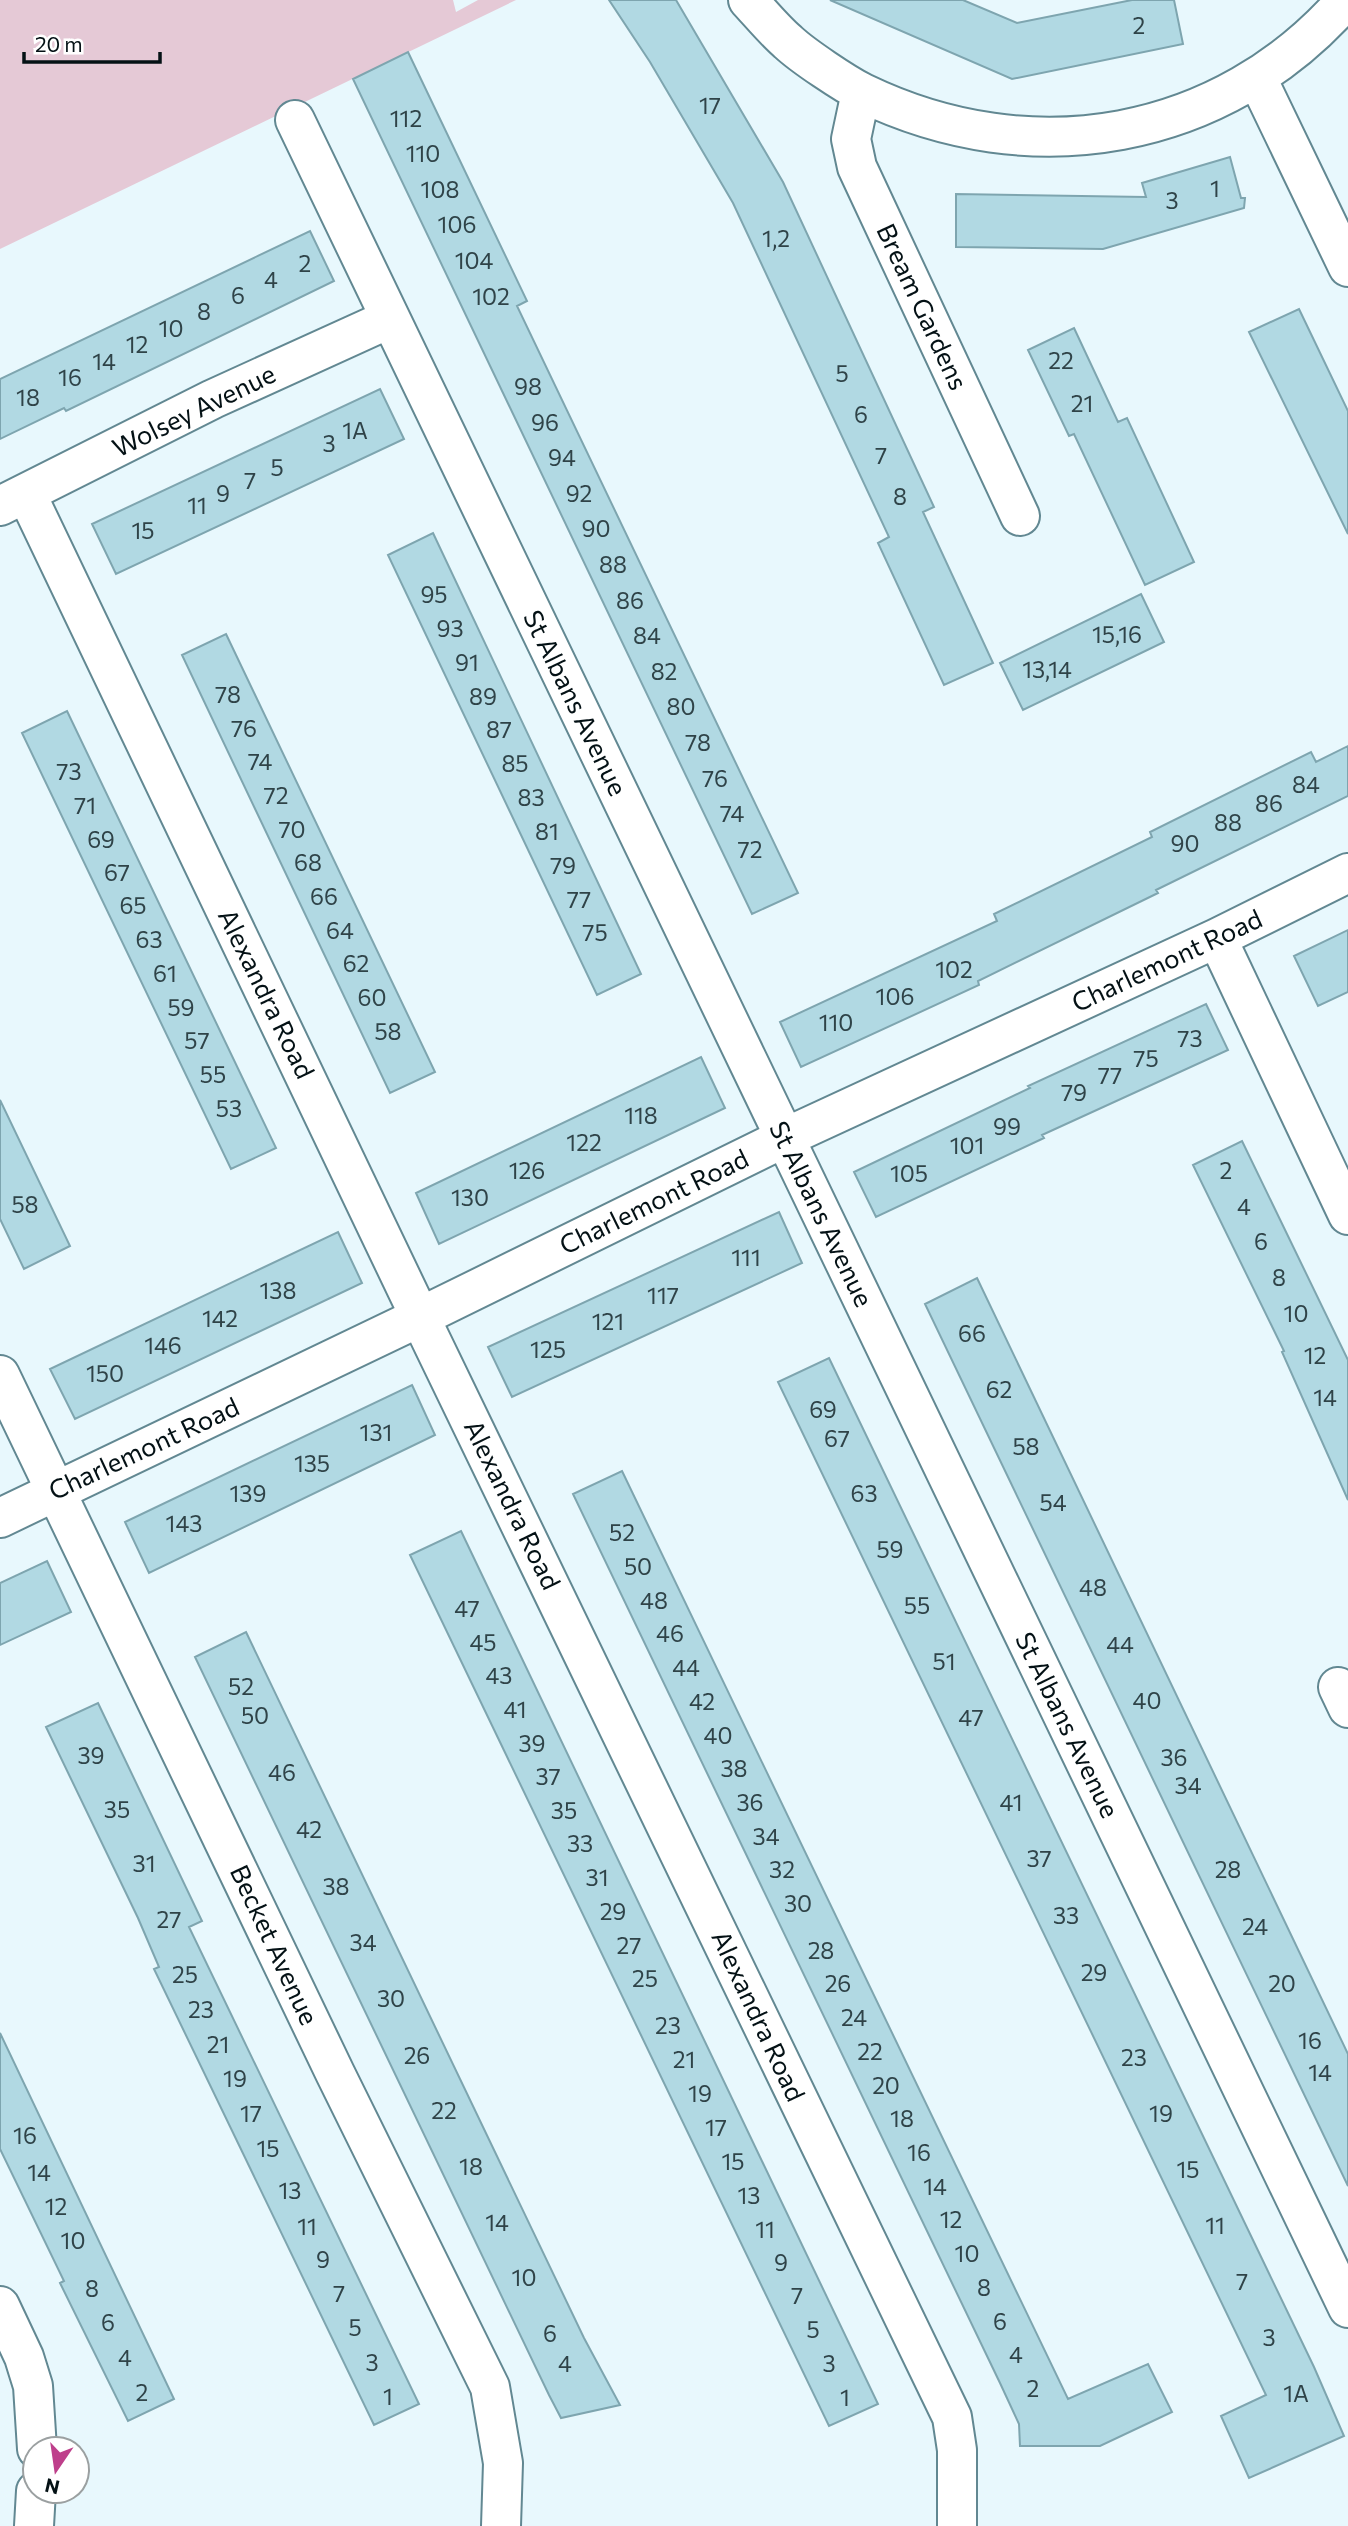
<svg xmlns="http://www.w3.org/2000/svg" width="1348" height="2526" font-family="Commissioner,sans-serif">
<rect width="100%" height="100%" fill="#e8f8fd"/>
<!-- green -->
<path fill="#e5c9d6" d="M 0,0 L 453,0 L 456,12 L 478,0 L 516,0 L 0,249 Z"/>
<!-- building -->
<path fill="#b1d9e3" stroke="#7ea5af" stroke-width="2" d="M 609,0 L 676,0 L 783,182 L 934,507 L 923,512 L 993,663 L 944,685 L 878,543 L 889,537 L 733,203 L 650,62 Z
M 830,0 L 963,0 L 1017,23 L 1132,0 L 1174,0 L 1183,44 L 1012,79 Z
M 408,52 L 527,301 L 517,306 L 798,893 L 752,914 L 353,79 Z
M 1230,157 L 1241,198 L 1245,198 L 1244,208 L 1103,249 L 956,247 L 956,194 L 1146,197 L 1142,183 Z
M 310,231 L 334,281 L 66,411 L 64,408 L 0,439 L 0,379 Z
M 1299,309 L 1348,411 L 1348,534 L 1249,332 Z
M 1074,328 L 1118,422 L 1127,418 L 1194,562 L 1145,585 L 1074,434 L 1069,436 L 1028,350 Z
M 380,389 L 404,439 L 116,574 L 92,524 Z
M 433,533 L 641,974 L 597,995 L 388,555 Z
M 1141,594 L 1164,642 L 1023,710 L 1000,663 Z
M 226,634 L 435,1072 L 390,1093 L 182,655 Z
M 67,711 L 276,1148 L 231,1169 L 22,733 Z
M 1348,746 L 1348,796 L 1156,890 L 1158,893 L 978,981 L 979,985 L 801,1067 L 780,1022 L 997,921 L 994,914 L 1152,837 L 1150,832 L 1311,752 L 1316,762 Z
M 1348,930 L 1348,992 L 1318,1006 L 1294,956 Z
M 1206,1004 L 1228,1050 L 1042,1135 L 1044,1138 L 876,1217 L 854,1172 L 1030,1088 L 1028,1086 Z
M 701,1057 L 725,1108 L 439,1244 L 416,1193 Z
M 0,1100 L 70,1246 L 24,1269 L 0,1219 Z
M 1242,1141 L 1348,1360 L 1348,1500 L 1282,1352 L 1284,1351 L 1193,1165 Z
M 779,1212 L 802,1263 L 512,1397 L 488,1347 Z
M 338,1232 L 362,1283 L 75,1419 L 50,1369 Z
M 977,1278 L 1348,2054 L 1348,2186 L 925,1304 Z
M 829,1358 L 1314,2367 L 1344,2436 L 1249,2478 L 1221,2416 L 1266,2395 L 778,1382 Z
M 412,1385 L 435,1435 L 149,1573 L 125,1522 Z
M 622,1471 L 1068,2399 L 1148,2364 L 1172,2412 L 1100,2446 L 1020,2446 L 1019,2424 L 1000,2383 L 573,1494 Z
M 461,1531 L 878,2404 L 829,2426 L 410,1555 Z
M 47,1561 L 71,1612 L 0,1645 L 0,1583 Z
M 246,1632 L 584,2338 L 620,2405 L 561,2418 L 549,2395 L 195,1657 Z
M 98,1703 L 202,1921 L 189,1927 L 419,2404 L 374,2425 L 154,1969 L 159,1967 L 138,1918 L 46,1727 Z
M 0,2033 L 174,2399 L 128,2421 L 60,2283 L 64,2281 L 0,2149 Z"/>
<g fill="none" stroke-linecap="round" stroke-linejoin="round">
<defs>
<path id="minor" d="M 748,0 C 761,14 774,30 788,42 C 803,56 845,84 863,93 C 1031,174 1222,142 1346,0
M 1257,78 L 1348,267
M 861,92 L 851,139 L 857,167 L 1020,516
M 295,120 L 1348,2308
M 26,493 L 431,1340 L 952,2417 L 957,2450 L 957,2526
M 0,506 L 213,399 L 389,319
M 1217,938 L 1348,1215
M 0,1375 L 335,2073 L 490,2387 L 503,2463 L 501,2526
M 0,1518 L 420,1317 L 784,1138 L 1217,938 L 1348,873
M 1338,1687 L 1348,1708
M 0,2306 L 24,2357 L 33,2386 L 37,2449
M 34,2526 L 36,2491"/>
</defs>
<!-- minor casing -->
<use href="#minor" stroke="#628892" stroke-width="42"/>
<!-- minor -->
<use href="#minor" stroke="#fff" stroke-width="38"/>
</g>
<g text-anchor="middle" stroke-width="5" stroke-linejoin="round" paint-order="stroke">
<!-- number labels -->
<g font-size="23" fill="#2f4348">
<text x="1139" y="34">2</text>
<text x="710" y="114">17</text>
<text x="406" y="127">112</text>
<text x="423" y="162">110</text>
<text x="1215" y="197">1</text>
<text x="440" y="198">108</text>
<text x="1172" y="209">3</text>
<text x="457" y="233">106</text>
<text x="776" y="247">1,2</text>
<text x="474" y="269">104</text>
<text x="305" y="272">2</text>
<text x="271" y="288">4</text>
<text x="238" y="304">6</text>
<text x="491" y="305">102</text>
<text x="204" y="320">8</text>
<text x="171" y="337">10</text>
<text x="137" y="353">12</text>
<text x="1061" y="369">22</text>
<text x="104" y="370">14</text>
<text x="842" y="382">5</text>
<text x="70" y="386">16</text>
<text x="528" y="395">98</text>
<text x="28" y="406">18</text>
<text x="1082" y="412">21</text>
<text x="861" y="423">6</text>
<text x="545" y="431">96</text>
<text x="355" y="439">1A</text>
<text x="329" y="452">3</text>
<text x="881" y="464">7</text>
<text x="562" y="466">94</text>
<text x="277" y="476">5</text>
<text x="250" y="489">7</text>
<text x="223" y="502">9</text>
<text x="579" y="502">92</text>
<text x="900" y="505">8</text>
<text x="197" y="514">11</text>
<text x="596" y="537">90</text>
<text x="143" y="539">15</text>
<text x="613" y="573">88</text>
<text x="434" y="603">95</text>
<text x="630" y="609">86</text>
<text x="450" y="637">93</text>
<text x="1117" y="643">15,16</text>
<text x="647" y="644">84</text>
<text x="467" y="671">91</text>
<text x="1047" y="678">13,14</text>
<text x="664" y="680">82</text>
<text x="228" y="703">78</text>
<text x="483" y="705">89</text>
<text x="681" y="715">80</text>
<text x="244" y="737">76</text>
<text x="499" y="738">87</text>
<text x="698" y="751">78</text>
<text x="260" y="770">74</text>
<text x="515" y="772">85</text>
<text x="69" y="780">73</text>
<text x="715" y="787">76</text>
<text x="1306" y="793">84</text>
<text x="276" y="804">72</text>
<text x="531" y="806">83</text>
<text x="1269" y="812">86</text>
<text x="85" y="814">71</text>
<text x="732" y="822">74</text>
<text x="1228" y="831">88</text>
<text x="292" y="838">70</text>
<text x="547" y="840">81</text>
<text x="101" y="848">69</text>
<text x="1185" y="852">90</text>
<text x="750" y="858">72</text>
<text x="308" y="871">68</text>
<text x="563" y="874">79</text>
<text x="117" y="881">67</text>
<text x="324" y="905">66</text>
<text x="579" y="908">77</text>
<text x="133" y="914">65</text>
<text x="340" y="939">64</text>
<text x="595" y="941">75</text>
<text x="149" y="948">63</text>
<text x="356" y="972">62</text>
<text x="954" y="978">102</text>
<text x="165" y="982">61</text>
<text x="895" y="1005">106</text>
<text x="372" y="1006">60</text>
<text x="181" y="1016">59</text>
<text x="836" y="1031">110</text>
<text x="388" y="1040">58</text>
<text x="1190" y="1047">73</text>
<text x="197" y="1049">57</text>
<text x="1146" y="1067">75</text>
<text x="213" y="1083">55</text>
<text x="1110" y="1084">77</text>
<text x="1074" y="1101">79</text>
<text x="229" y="1117">53</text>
<text x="641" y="1124">118</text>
<text x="1007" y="1135">99</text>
<text x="584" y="1151">122</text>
<text x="967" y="1154">101</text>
<text x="527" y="1179">126</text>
<text x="1226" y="1179">2</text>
<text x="909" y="1182">105</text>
<text x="470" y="1206">130</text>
<text x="25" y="1213">58</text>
<text x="1244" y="1215">4</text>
<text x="1261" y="1250">6</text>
<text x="746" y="1266">111</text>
<text x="1279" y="1286">8</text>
<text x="278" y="1299">138</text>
<text x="663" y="1304">117</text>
<text x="1296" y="1322">10</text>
<text x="220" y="1327">142</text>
<text x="608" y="1330">121</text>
<text x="972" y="1342">66</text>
<text x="163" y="1354">146</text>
<text x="548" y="1358">125</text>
<text x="1315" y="1364">12</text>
<text x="105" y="1382">150</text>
<text x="999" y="1398">62</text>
<text x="1325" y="1406">14</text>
<text x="823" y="1418">69</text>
<text x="376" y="1441">131</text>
<text x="837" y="1447">67</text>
<text x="1026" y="1455">58</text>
<text x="312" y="1472">135</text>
<text x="248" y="1502">139</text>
<text x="864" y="1502">63</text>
<text x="1053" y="1511">54</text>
<text x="184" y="1532">143</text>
<text x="622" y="1541">52</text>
<text x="890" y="1558">59</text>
<text x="638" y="1575">50</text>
<text x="1093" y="1596">48</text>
<text x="654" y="1609">48</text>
<text x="917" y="1614">55</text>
<text x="467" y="1617">47</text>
<text x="670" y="1642">46</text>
<text x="483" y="1651">45</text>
<text x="1120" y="1653">44</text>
<text x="944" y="1670">51</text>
<text x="686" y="1676">44</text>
<text x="499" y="1684">43</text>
<text x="241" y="1695">52</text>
<text x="1147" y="1709">40</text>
<text x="702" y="1710">42</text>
<text x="515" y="1718">41</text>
<text x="255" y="1724">50</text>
<text x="971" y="1726">47</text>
<text x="718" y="1744">40</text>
<text x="532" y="1752">39</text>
<text x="91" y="1764">39</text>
<text x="1174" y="1766">36</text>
<text x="734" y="1777">38</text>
<text x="282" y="1781">46</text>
<text x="548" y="1785">37</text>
<text x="1188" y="1794">34</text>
<text x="750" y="1811">36</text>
<text x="1011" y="1811">41</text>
<text x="117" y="1818">35</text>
<text x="564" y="1819">35</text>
<text x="309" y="1838">42</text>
<text x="766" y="1845">34</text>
<text x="580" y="1852">33</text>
<text x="1039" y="1867">37</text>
<text x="144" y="1872">31</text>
<text x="782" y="1878">32</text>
<text x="1228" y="1878">28</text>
<text x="597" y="1886">31</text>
<text x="336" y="1895">38</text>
<text x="798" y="1912">30</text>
<text x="613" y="1920">29</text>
<text x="1066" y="1924">33</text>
<text x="169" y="1928">27</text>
<text x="1255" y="1935">24</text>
<text x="363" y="1951">34</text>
<text x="629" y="1954">27</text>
<text x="821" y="1959">28</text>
<text x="1094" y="1981">29</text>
<text x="185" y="1983">25</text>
<text x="645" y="1987">25</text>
<text x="838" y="1992">26</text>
<text x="1282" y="1992">20</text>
<text x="391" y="2007">30</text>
<text x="201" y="2018">23</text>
<text x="854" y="2026">24</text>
<text x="668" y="2034">23</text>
<text x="1310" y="2049">16</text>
<text x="218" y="2053">21</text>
<text x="870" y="2060">22</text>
<text x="417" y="2064">26</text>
<text x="1134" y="2066">23</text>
<text x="684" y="2068">21</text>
<text x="1320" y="2081">14</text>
<text x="235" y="2087">19</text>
<text x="886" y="2094">20</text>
<text x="700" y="2102">19</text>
<text x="444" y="2119">22</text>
<text x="251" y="2122">17</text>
<text x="1161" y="2122">19</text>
<text x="902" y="2127">18</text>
<text x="716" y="2136">17</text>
<text x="25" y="2144">16</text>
<text x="268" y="2157">15</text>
<text x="919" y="2161">16</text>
<text x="733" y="2170">15</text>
<text x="471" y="2175">18</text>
<text x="1188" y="2178">15</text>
<text x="39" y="2181">14</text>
<text x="935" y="2195">14</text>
<text x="290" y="2199">13</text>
<text x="749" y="2204">13</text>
<text x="56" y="2215">12</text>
<text x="951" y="2228">12</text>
<text x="497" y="2231">14</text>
<text x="1215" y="2234">11</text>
<text x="307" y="2235">11</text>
<text x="765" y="2238">11</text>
<text x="73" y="2249">10</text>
<text x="967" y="2262">10</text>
<text x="323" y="2268">9</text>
<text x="781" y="2271">9</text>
<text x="524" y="2286">10</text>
<text x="1242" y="2290">7</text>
<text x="984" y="2296">8</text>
<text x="92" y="2297">8</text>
<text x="339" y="2302">7</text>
<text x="797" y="2304">7</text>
<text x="1000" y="2330">6</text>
<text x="108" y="2331">6</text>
<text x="355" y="2336">5</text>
<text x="813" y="2338">5</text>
<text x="550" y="2342">6</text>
<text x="1269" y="2346">3</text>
<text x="1016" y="2363">4</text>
<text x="125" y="2366">4</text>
<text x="372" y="2371">3</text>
<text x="565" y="2372">4</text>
<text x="829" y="2372">3</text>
<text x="1033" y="2397">2</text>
<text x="142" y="2401">2</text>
<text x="1296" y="2402">1A</text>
<text x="388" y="2405">1</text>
<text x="845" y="2406">1</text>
</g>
<!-- street labels -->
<g font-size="26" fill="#041115" stroke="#fff">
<text transform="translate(922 307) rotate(65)" y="9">Bream Gardens</text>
<text transform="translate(194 411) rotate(-26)" y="9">Wolsey Avenue</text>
<text transform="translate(575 703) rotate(64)" y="9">St Albans Avenue</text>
<text transform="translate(1167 961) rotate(-25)" y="9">Charlemont Road</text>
<text transform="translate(266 994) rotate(64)" y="9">Alexandra Road</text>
<text transform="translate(654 1202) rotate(-26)" y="9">Charlemont Road</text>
<text transform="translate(821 1214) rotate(64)" y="9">St Albans Avenue</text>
<text transform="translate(144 1449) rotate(-25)" y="9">Charlemont Road</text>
<text transform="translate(512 1505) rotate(64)" y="9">Alexandra Road</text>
<text transform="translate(1067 1725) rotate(64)" y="9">St Albans Avenue</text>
<text transform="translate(274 1945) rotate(65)" y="9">Becket Avenue</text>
<text transform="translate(758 2016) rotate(65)" y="9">Alexandra Road</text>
</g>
</g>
<!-- north arrow -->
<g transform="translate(56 2470) rotate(193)"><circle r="33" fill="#ffffff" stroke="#9ba0a1" stroke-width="2"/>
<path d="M0-5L12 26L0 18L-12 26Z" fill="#be3f8b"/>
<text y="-10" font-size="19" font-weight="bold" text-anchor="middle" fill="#041115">N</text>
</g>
<!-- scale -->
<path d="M24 52v10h136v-10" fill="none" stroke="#041115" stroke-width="3.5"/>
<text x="35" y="52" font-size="21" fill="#041115" stroke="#ffffff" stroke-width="5" paint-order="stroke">20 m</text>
</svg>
